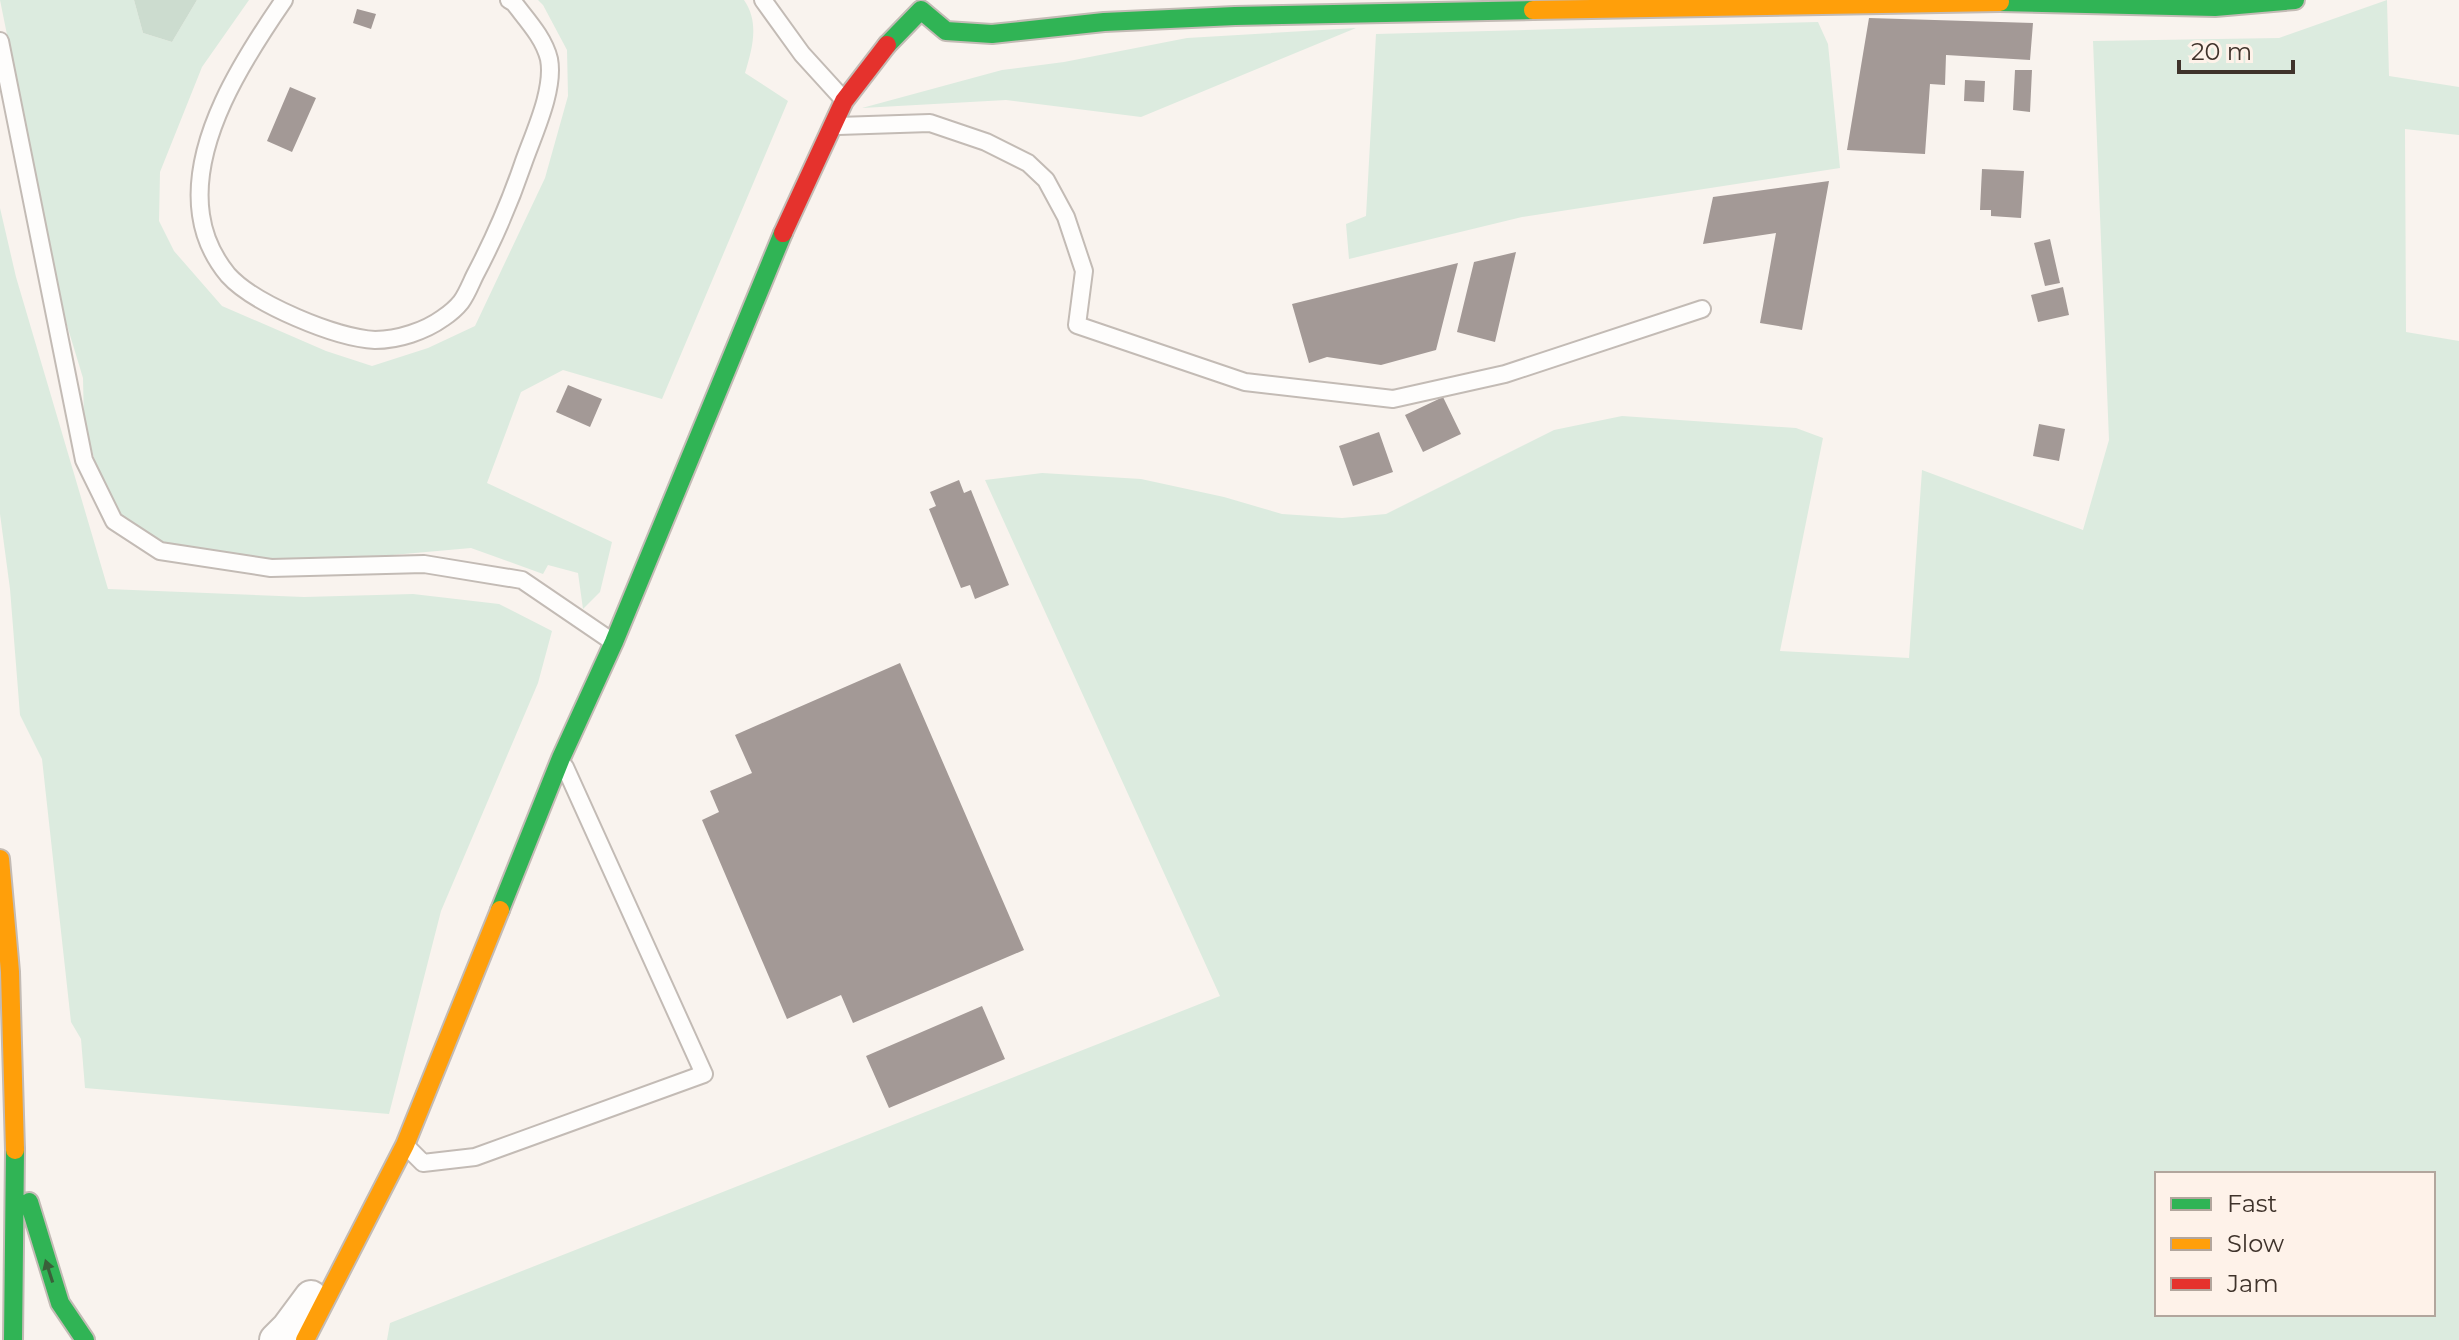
<svg xmlns="http://www.w3.org/2000/svg" width="2459" height="1340" font-family="Montserrat,sans-serif">
<rect width="100%" height="100%" fill="#f9f3ee"/>
<!-- green -->
<path fill="#dcebdf" fill-rule="evenodd" d="M 0,0 L 134,0 L 143,33 L 172,42 L 197,0 L 249,0 L 202,67 L 160,172 L 159,221 L 174,251 L 222,306 L 326,351 L 372,366 L 428,348 L 475,326 L 545,178 L 568,96 L 567,50 L 543,5 L 538,0 L 744,0 C 760,23 752,49 745,73 L 788,101 L 662,399 L 563,370 L 521,392 L 487,483 L 612,542 L 600,592 L 583,609 L 578,573 L 548,565 L 543,574 L 471,548 L 381,556 L 205,563 L 154,553 L 117,518 L 95,461 L 84,423 L 83,378 L 63,312 Z
M 2387,0 L 2389,76 L 2459,87 L 2459,135 L 2405,129 L 2406,332 L 2459,341 L 2459,1340 L 387,1340 L 390,1323 L 1220,996 L 985,480 L 1042,473 L 1141,479 L 1224,497 L 1282,514 L 1342,518 L 1386,514 L 1554,430 L 1622,416 L 1796,428 L 1823,438 L 1780,651 L 1909,658 L 1922,470 L 2083,530 L 2109,440 L 2093,41 L 2279,38 ZM 2157,1174 L 2433,1174 L 2433,1314 L 2157,1314 Z
M 1818,22 L 1828,44 L 1840,168 L 1522,217 L 1349,259 L 1346,224 L 1366,216 L 1376,34 Z
M 1356,28 L 1141,117 L 1006,100 L 862,108 L 1002,70 L 1064,62 L 1187,38 Z
M 0,208 L 16,277 L 108,589 L 304,597 L 413,594 L 499,604 L 552,631 L 538,683 L 441,911 L 389,1114 L 85,1088 L 81,1039 L 71,1022 L 42,759 L 20,715 L 10,589 L 0,514 Z"/>
<!-- forest -->
<path fill="#ccdccf" d="M 134,0 L 197,0 L 172,42 L 143,33 Z"/>
<!-- building -->
<path fill="#a39996" d="M 357,9 L 376,14 L 371,29 L 353,23 Z
M 1869,18 L 2033,23 L 2030,60 L 1946,55 L 1945,85 L 1930,84 L 1925,154 L 1847,150 Z
M 2015,70 L 2032,70 L 2030,112 L 2013,110 Z
M 1965,80 L 1985,81 L 1984,102 L 1964,101 Z
M 290,87 L 316,98 L 292,152 L 267,141 Z
M 1982,169 L 2024,171 L 2021,218 L 1991,216 L 1991,210 L 1980,210 Z
M 1829,181 L 1802,330 L 1760,323 L 1776,233 L 1703,244 L 1713,197 Z
M 2050,239 L 2060,283 L 2045,286 L 2034,243 Z
M 1516,252 L 1495,342 L 1457,332 L 1474,262 Z
M 1458,263 L 1436,350 L 1381,365 L 1327,357 L 1309,363 L 1292,304 Z
M 2063,287 L 2069,315 L 2038,322 L 2031,295 Z
M 568,385 L 602,399 L 590,427 L 556,412 Z
M 1443,397 L 1461,434 L 1423,452 L 1405,415 Z
M 2039,424 L 2065,429 L 2059,461 L 2033,456 Z
M 1379,432 L 1393,472 L 1353,486 L 1339,446 Z
M 959,480 L 964,493 L 971,490 L 1009,585 L 975,599 L 970,585 L 961,588 L 929,509 L 936,506 L 930,492 Z
M 900,663 L 1024,950 L 853,1023 L 841,995 L 787,1019 L 702,820 L 719,812 L 710,791 L 752,773 L 735,735 Z
M 982,1006 L 1005,1059 L 889,1108 L 866,1056 Z"/>
<g fill="none" stroke-linecap="round" stroke-linejoin="round">
<defs>
<path id="lane" d="M 284,0 C 244,58 190,141 201,215 C 204,236 214,258 228,275 C 254,304 336,338 375,340 C 398,340 425,331 443,318 C 449,314 457,307 461,302 C 467,294 471,283 475,275 C 494,239 510,202 523,164 C 533,135 555,90 549,59 C 544,38 527,20 514,3 L 509,0
M 763,0 L 802,54 L 843,99
M 0,41 L 84,460 L 114,521 L 160,551 L 271,568 L 424,564 L 522,580 L 613,642
M 838,126 L 930,123 L 986,142 L 1028,163 L 1046,180 L 1066,217 L 1084,271 L 1077,325 L 1245,382 L 1393,399 L 1505,374 L 1702,309
M 406,1146 L 423,1163 L 475,1157 L 704,1074 L 565,767"/>
<path id="street" d="M 276,1340 L 288,1328 L 311,1297"/>
<path id="fast" d="M 2000,2 L 2215,7 L 2295,0
M 887,45 L 921,10 L 946,31 L 992,34 L 1104,22 L 1235,16 L 1533,10
M 500,910 L 561,758 L 614,642 L 783,233
M 29,1202 L 60,1303 L 85,1340
M 13,1340 L 15,1150"/>
<path id="slow" d="M 1533,10 L 2000,2
M 0,859 L 10,972 L 15,1150
M 305,1340 L 405,1145 L 500,910"/>
<path id="jam" d="M 783,233 L 844,101 L 887,45"/>
</defs>
<!-- lane casing -->
<use href="#lane" stroke="#c3bbb5" stroke-width="20"/>
<!-- street casing -->
<use href="#street" stroke="#c3bbb5" stroke-width="36"/>
<!-- fast casing -->
<use href="#fast" stroke="#c3bbb5" stroke-width="22"/>
<!-- slow casing -->
<use href="#slow" stroke="#c3bbb5" stroke-width="22"/>
<!-- jam casing -->
<use href="#jam" stroke="#c3bbb5" stroke-width="22"/>
<!-- lane -->
<use href="#lane" stroke="#fefdfc" stroke-width="16"/>
<!-- street -->
<use href="#street" stroke="#fefdfc" stroke-width="32"/>
<!-- fast -->
<use href="#fast" stroke="#30b455" stroke-width="18"/>
<!-- slow -->
<use href="#slow" stroke="#ff9f0a" stroke-width="18"/>
<!-- jam -->
<use href="#jam" stroke="#e5322d" stroke-width="18"/>
</g>
<!-- one-way arrows -->
<defs><path id="oneway-solid" d="M-6-.8H1V-3.2L6.5 0L1 3.2V.8H-6Z" transform="scale(2)"/></defs>
<use fill="#3a603a" href="#oneway-solid" transform="translate(49 1271) rotate(-108)"/>
<!-- legend -->
<rect x="2155" y="1172" width="280" height="144" fill="#fef2e9" stroke="#b2a69d" stroke-width="2"/>
<rect x="2171" y="1198" width="40" height="12" fill="#30b455" stroke="#b2a69d" stroke-width="2"/>
<text x="2227" y="1212" font-size="24" fill="#3f332b">Fast</text>
<rect x="2171" y="1238" width="40" height="12" fill="#ff9f0a" stroke="#b2a69d" stroke-width="2"/>
<text x="2227" y="1252" font-size="24" fill="#3f332b">Slow</text>
<rect x="2171" y="1278" width="40" height="12" fill="#e5322d" stroke="#b2a69d" stroke-width="2"/>
<text x="2227" y="1292" font-size="24" fill="#3f332b">Jam</text>
<!-- scale -->
<path d="M2179 60v12h114v-12" fill="none" stroke="#3f332b" stroke-width="4"/>
<text x="2191" y="60" font-size="24" fill="#3f332b" stroke="#fef2e9" stroke-width="6" paint-order="stroke">20 m</text>
</svg>
